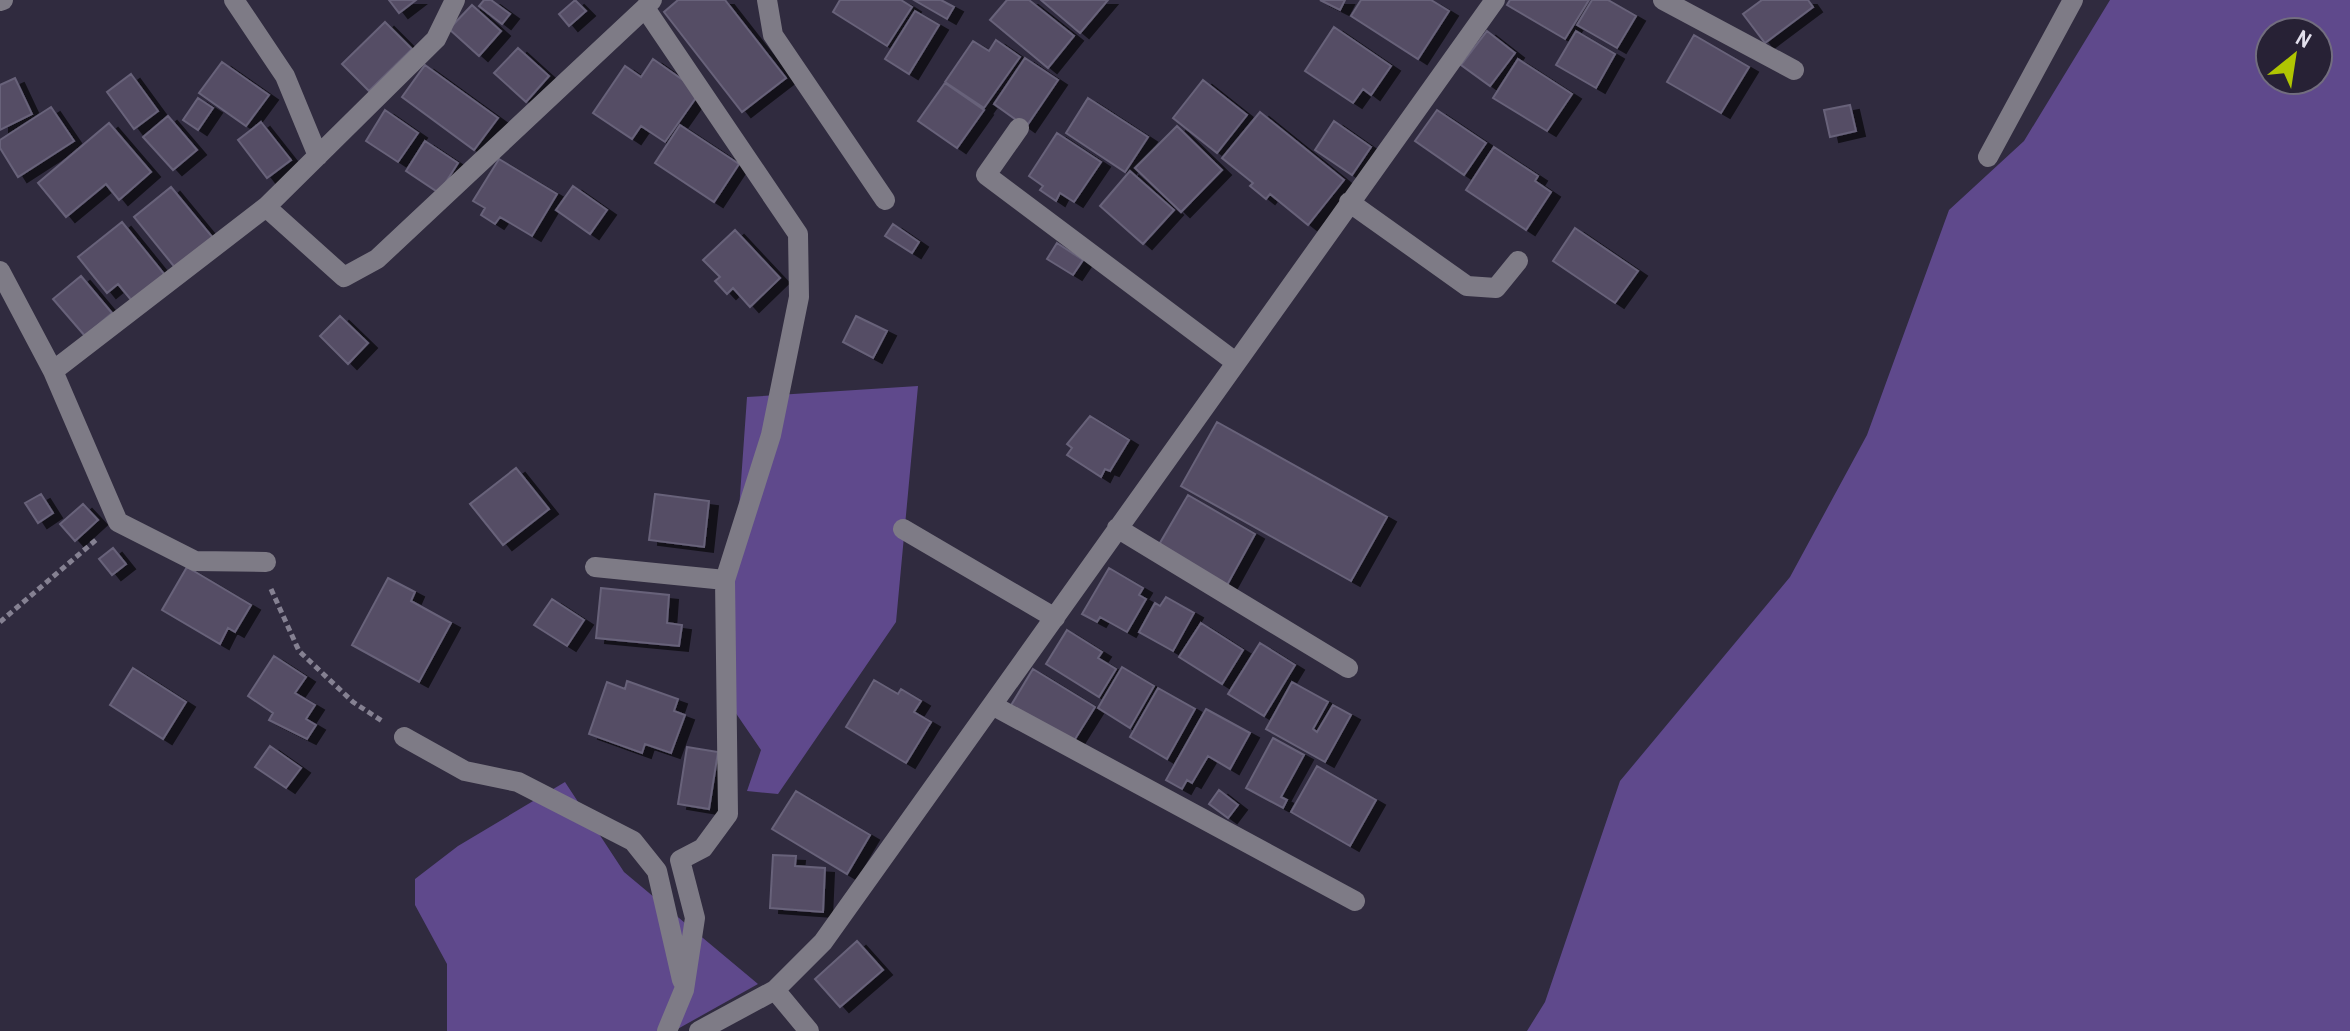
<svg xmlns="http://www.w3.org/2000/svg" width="2350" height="1031" font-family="'Archivo Narrow',sans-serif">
<defs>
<filter id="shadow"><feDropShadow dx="9" dy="5" stdDeviation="0" flood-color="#0009"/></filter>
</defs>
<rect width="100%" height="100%" fill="#302b3f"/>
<!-- forest -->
<path fill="#5f498c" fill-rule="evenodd" d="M 2110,0 L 2350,0 L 2350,1031 L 1527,1031 L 1545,1002 L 1620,781 L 1790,577 L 1867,435 L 1949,210 L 2024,141 ZM 2270,32 L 2318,32 L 2318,80 L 2270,80 Z
M 918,386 L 896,622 L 778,794 L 747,791 L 761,750 L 733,709 L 734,580 L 747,397 Z
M 565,782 L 624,872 L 758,984 L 674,1031 L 447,1031 L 447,964 L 415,905 L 415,879 L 458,846 Z"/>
<!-- building -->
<path fill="#554e65" stroke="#68627a" stroke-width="2" filter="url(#shadow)" d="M 389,0 L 416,0 L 399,13 Z
M 484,0 L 491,0 L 510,14 L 502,24 L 479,6 Z
M 575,0 L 586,11 L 569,26 L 559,14 Z
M 678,0 L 725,0 L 786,78 L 742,112 L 664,12 Z
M 840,0 L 901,0 L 912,7 L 887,46 L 833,12 Z
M 914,0 L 941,0 L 954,7 L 947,19 Z
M 1007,0 L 1029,0 L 1074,36 L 1048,68 L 990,20 Z
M 1041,0 L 1108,0 L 1080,33 Z
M 1320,0 L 1345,0 L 1340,10 Z
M 1361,0 L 1431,0 L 1449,11 L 1418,59 L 1351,16 Z
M 1510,0 L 1589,0 L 1565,39 L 1507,5 Z
M 1592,0 L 1608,0 L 1636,16 L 1617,48 L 1577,25 Z
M 1762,0 L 1808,0 L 1813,7 L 1765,43 L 1743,14 Z
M 472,5 L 501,31 L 479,56 L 449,29 Z
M 915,11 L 939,25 L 909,74 L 885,59 Z
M 385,22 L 412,49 L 369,91 L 342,64 Z
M 1334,27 L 1391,66 L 1371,95 L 1363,89 L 1353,103 L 1305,71 Z
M 1487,31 L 1515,53 L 1490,86 L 1461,65 Z
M 1576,31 L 1615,54 L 1596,88 L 1556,65 Z
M 1694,35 L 1749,67 L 1721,113 L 1667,82 Z
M 996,40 L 1020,57 L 984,108 L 945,82 L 973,41 L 989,51 Z
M 518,48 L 549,76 L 526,102 L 494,73 Z
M 1025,58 L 1058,80 L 1026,127 L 994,104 Z
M 653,59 L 700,92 L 665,142 L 641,126 L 632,139 L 593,113 L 625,66 L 641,77 Z
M 1518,59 L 1572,94 L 1547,131 L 1493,98 Z
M 222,62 L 269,95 L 246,126 L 199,93 Z
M 425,65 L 498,118 L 474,150 L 402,97 Z
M 131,74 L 158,111 L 134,129 L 107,92 Z
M 15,78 L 32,114 L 0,130 L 0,85 Z
M 1203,80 L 1247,115 L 1217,153 L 1173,118 Z
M 945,83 L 984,110 L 957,148 L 918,121 Z
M 198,98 L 213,108 L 198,130 L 183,120 Z
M 1088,98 L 1148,137 L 1125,172 L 1066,133 Z
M 1850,105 L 1856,131 L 1830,137 L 1824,110 Z
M 51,107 L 74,141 L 18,177 L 0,148 L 0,140 Z
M 385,110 L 418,133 L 398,162 L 366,141 Z
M 1437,110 L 1486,143 L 1464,175 L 1415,141 Z
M 1260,112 L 1344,180 L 1308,225 L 1270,194 L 1266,199 L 1250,186 L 1253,183 L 1222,158 Z
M 168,116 L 197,150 L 173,170 L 143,137 Z
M 1334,121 L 1371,147 L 1352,175 L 1315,150 Z
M 261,122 L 291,160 L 267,178 L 238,140 Z
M 109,123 L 151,172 L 119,200 L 106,184 L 66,217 L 38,183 Z
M 680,125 L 739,164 L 714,202 L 655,163 Z
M 1177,126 L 1222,170 L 1181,212 L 1135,168 Z
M 1057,133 L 1101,162 L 1074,202 L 1060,193 L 1056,201 L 1040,190 L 1043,186 L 1029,176 Z
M 425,141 L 458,163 L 439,193 L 406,171 Z
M 1494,147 L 1538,176 L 1535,181 L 1551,192 L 1526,230 L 1466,190 Z
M 499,159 L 557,194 L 532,236 L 500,217 L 495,224 L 481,215 L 485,208 L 473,201 Z
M 1130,171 L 1174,210 L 1143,244 L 1100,206 Z
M 573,186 L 607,210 L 590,234 L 556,210 Z
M 171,187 L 214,239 L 177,270 L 134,217 Z
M 122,222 L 165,275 L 132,301 L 118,284 L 107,293 L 78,257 Z
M 893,224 L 919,242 L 912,253 L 885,236 Z
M 1575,228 L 1638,271 L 1615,303 L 1553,261 Z
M 735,230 L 780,278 L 750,307 L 733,288 L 727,294 L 715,281 L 720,277 L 703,260 Z
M 1057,243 L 1083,260 L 1073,275 L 1047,259 Z
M 81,276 L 112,313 L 85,336 L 53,299 Z
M 340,316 L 368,343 L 348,364 L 320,336 Z
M 856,316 L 887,331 L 873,358 L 843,342 Z
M 1090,416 L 1129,440 L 1110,471 L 1105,469 L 1101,477 L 1067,455 L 1072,448 L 1067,444 Z
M 1217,422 L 1387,517 L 1351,581 L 1181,486 Z
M 516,468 L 549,509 L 503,545 L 470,504 Z
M 41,494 L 53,513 L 38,523 L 25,503 Z
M 655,494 L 709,501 L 704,547 L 649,540 Z
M 1188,495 L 1255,534 L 1226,587 L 1157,548 Z
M 83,504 L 98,520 L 75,541 L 60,524 Z
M 113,548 L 126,564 L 112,575 L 99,559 Z
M 187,567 L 251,605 L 235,632 L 228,628 L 220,644 L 162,610 Z
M 1109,568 L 1143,588 L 1139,595 L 1146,599 L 1127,632 L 1100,617 L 1097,622 L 1082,614 Z
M 388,578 L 415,592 L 411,601 L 451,623 L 419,682 L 352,645 Z
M 601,588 L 669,595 L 667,623 L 682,625 L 679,646 L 596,638 Z
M 1166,597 L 1194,613 L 1173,651 L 1139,632 L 1155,603 L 1160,606 Z
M 552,599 L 584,620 L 567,646 L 534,625 Z
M 1201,623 L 1243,650 L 1222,684 L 1179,657 Z
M 1067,630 L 1102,652 L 1098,658 L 1116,669 L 1099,697 L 1046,664 Z
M 1260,643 L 1295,665 L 1264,716 L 1228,694 Z
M 274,656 L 306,677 L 295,693 L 315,705 L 306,719 L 316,725 L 307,739 L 269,720 L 273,713 L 248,696 Z
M 1122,667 L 1154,686 L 1130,728 L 1098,708 Z
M 133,668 L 186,702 L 163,739 L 110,705 Z
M 1033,669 L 1095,707 L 1072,744 L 1010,707 Z
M 874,680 L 898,694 L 901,689 L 921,701 L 914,712 L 931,722 L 906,763 L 846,727 Z
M 627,681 L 678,699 L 674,711 L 685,715 L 671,753 L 645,744 L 642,753 L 589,734 L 607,682 L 625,689 Z
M 1292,682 L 1328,702 L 1313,729 L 1317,732 L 1333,705 L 1351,715 L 1325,762 L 1266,729 Z
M 1158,688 L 1195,709 L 1167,759 L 1130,737 Z
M 1206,709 L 1250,733 L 1230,769 L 1208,756 L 1192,783 L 1187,780 L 1182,789 L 1166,780 Z
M 1273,738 L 1304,755 L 1281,797 L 1287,800 L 1283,808 L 1246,788 Z
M 270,746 L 301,768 L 286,788 L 255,767 Z
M 687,747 L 718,752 L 709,809 L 678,804 Z
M 1317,766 L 1376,800 L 1350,846 L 1291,812 Z
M 1219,790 L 1238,805 L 1228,818 L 1209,804 Z
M 796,791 L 870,835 L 847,874 L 772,829 Z
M 773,855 L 796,856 L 795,866 L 825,868 L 823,912 L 770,908 Z
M 857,941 L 883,970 L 840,1007 L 815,979 Z"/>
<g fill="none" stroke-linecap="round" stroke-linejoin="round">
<!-- path -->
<path stroke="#858192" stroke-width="5" stroke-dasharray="6 4" stroke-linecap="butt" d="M 271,589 L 299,651 L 353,702 L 382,721
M 0,622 L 97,539"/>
<!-- minor -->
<path stroke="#7e7b86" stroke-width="20" d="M 234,0 L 285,76 L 318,156
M 652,0 L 645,8 L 798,234 L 799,297 L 771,435 L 725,580 L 728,814 L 703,848 L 680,860 L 695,918 L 684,990 L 667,1031
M 767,0 L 773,35 L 885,200
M 1663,0 L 1794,70
M 0,1 L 3,0
M 1019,128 L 986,175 L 1234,361
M 1988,157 L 2073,0
M 1349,202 L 1467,286 L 1496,288 L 1518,261
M 266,207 L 344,277 L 377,259 L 645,8
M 0,271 L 53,371 L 118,522 L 195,561 L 266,562
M 53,371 L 266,207 L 436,39 L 455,0
M 1117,528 L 1348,668
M 903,529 L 1055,618
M 595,567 L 725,580
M 992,705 L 1355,901
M 404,737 L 465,771 L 518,782 L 633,841 L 657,871 L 682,980
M 775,990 L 809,1031
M 699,1031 L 775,990 L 823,942 L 1495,0"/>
</g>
<!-- north arrow -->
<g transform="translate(2294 56) rotate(30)"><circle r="38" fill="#272135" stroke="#726d7f" stroke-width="2"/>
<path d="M0-6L14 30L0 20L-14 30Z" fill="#b0c502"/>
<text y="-12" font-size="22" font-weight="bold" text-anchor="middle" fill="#e3e0ed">N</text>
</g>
</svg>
